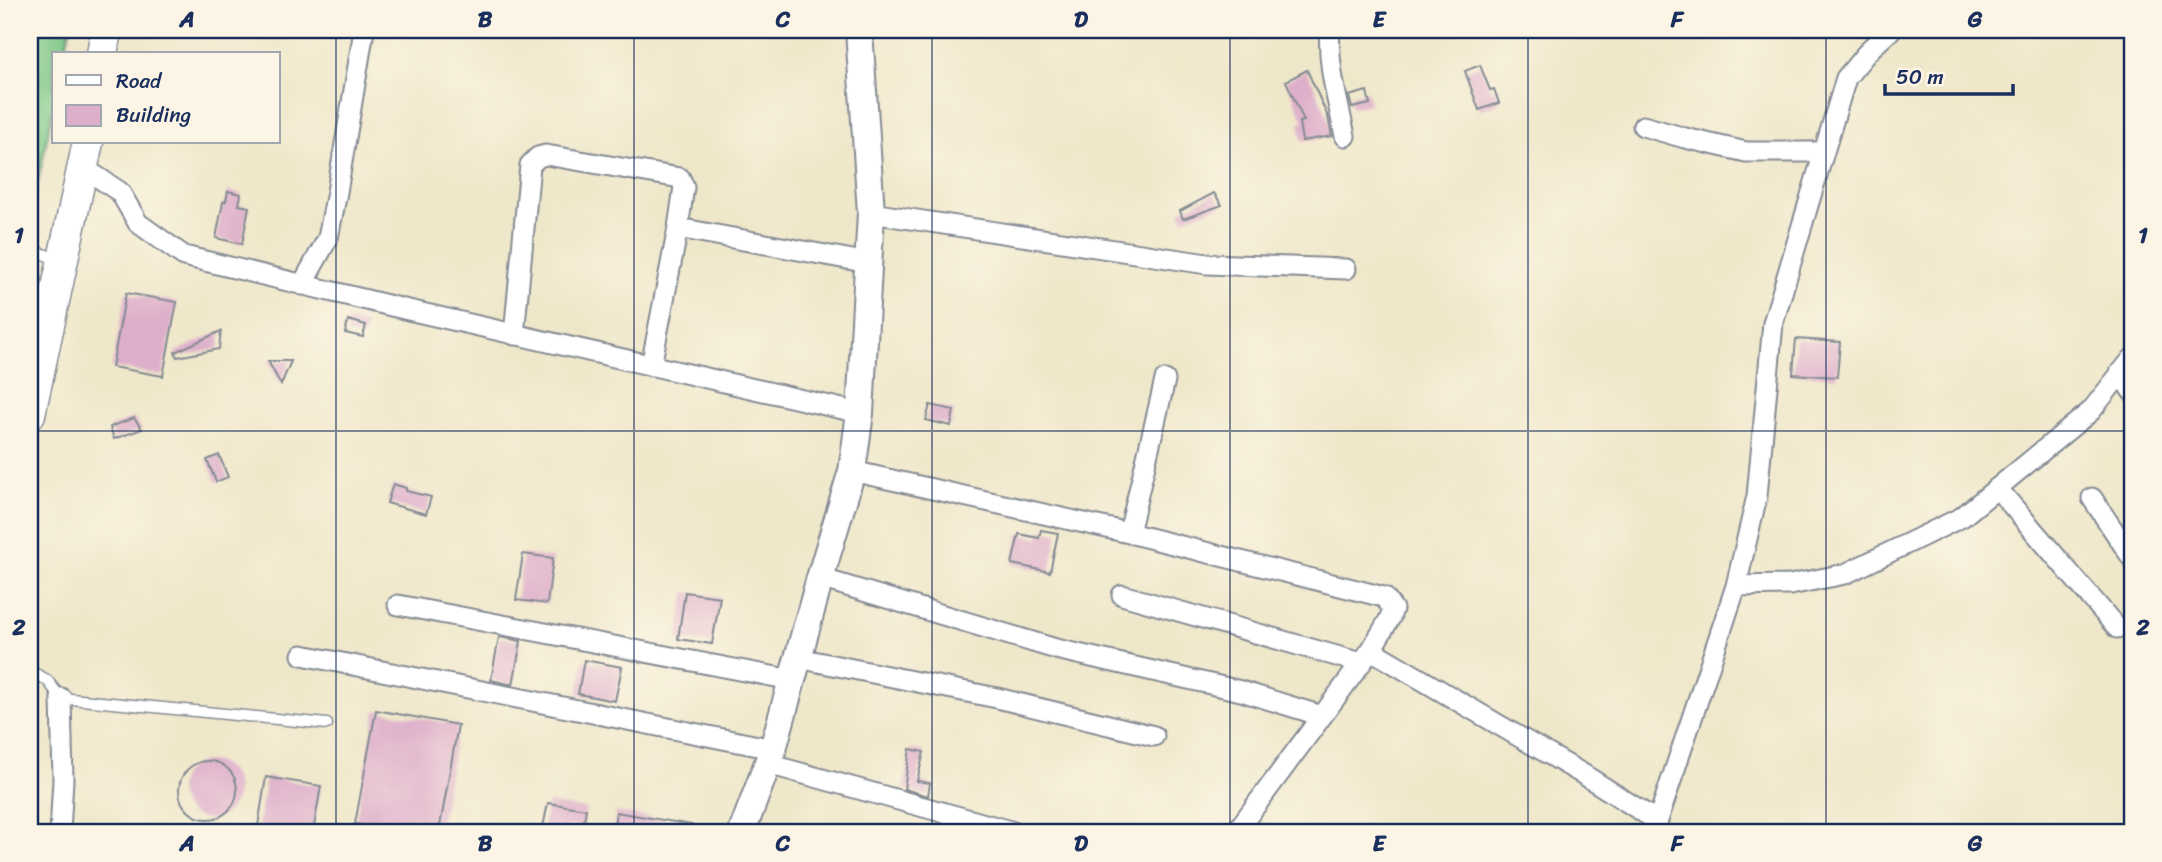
<svg xmlns="http://www.w3.org/2000/svg" width="2162" height="862" font-family="Sriracha,sans-serif">
<rect width="100%" height="100%" fill="#fcf5e5"/>
<filter id="ink" filterUnits="userSpaceOnUse"><feTurbulence type="fractalNoise" baseFrequency=".0143" numOctaves="2"/><feDisplacementMap in="SourceGraphic" scale="14" xChannelSelector="R" yChannelSelector="G"/><feConvolveMatrix kernelMatrix="1 2 1 2 8 2 1 2 1" color-interpolation-filters="sRGB"/></filter>
<filter id="wash" filterUnits="userSpaceOnUse"><feTurbulence type="fractalNoise" baseFrequency=".00686" numOctaves="4" result="noise"/><feDisplacementMap in="SourceGraphic" scale="28" xChannelSelector="R" yChannelSelector="G"/><feGaussianBlur stdDeviation="1.57" result="paint"/><feColorMatrix in="noise" values="0 0 0 0 0 0 0 0 0 0 0 0 0 0 0 0 0 1.4 0 .05"/><feComposite in="paint" operator="in"/></filter>
<g filter="url(#wash)">
<rect width="100%" height="100%" fill="#efe7c9"/>
<!-- green -->
<path fill="#7ac786" stroke="#4a7b72" stroke-width="2" d="M 30,30 L 70,30 L 64,54 L 54,54 L 54,104 L 30,222 Z"/>
<g id="blocks">
<!-- building -->
<path fill="#deafca" d="M 1480,65 L 1490,90 L 1494,89 L 1499,103 L 1479,110 L 1465,71 Z
M 1307,70 L 1328,117 L 1332,136 L 1302,141 L 1299,122 L 1304,121 L 1286,81 Z
M 1367,91 L 1370,104 L 1352,108 L 1349,96 Z
M 228,191 L 241,194 L 239,205 L 249,207 L 242,244 L 216,238 L 223,202 L 226,201 Z
M 1214,193 L 1222,205 L 1183,219 L 1180,211 Z
M 126,293 L 177,302 L 163,376 L 112,367 Z
M 348,320 L 366,325 L 363,337 L 345,333 Z
M 221,331 L 219,349 L 177,357 L 175,352 Z
M 1796,339 L 1840,342 L 1837,377 L 1793,374 Z
M 268,361 L 291,361 L 281,385 Z
M 930,405 L 954,410 L 951,426 L 926,420 Z
M 134,418 L 142,429 L 114,439 L 110,427 Z
M 219,455 L 228,477 L 216,482 L 207,460 Z
M 393,484 L 406,488 L 406,491 L 431,497 L 426,514 L 387,503 Z
M 1041,530 L 1058,533 L 1050,572 L 1012,564 L 1019,534 L 1039,538 Z
M 523,554 L 553,558 L 547,604 L 516,600 Z
M 685,592 L 720,597 L 712,644 L 678,639 Z
M 499,637 L 521,641 L 513,685 L 491,680 Z
M 584,660 L 622,667 L 615,701 L 578,694 Z
M 376,710 L 458,725 L 439,832 L 401,832 L 355,824 Z
M 910,749 L 924,752 L 917,781 L 930,783 L 928,796 L 904,789 Z
M179 790a29 29 0 1 1 58 0a29 29 0 1 1-58 0Z
M 266,777 L 321,786 L 313,832 L 257,832 Z
M 548,803 L 586,809 L 583,828 L 568,826 L 567,832 L 542,832 Z
M 616,812 L 692,825 L 691,832 L 613,832 Z"/>
</g>
</g>
<g filter="url(#ink)">
<use href="#blocks" fill-opacity="0" stroke="#858b94" stroke-width="2"/>
<g fill="none" stroke-linecap="round" stroke-linejoin="round">
<defs>
<path id="lane" d="M 30,249 L 59,260
M 30,671 L 47,680 L 61,698 L 327,724"/>
<path id="street" d="M 1330,30 C 1327,65 1338,101 1345,136
M 1643,126 L 1685,138 L 1746,152 L 1824,152
M 84,168 L 120,192 L 138,223 L 184,256 L 404,309 L 860,413
M 871,213 L 1207,264 L 1346,269
M 678,228 L 869,263
M 302,285 L 328,238 L 337,192 L 364,30
M 514,335 L 530,165 L 538,157 L 546,155 L 680,178 L 684,187 L 678,228 L 651,366
M 2120,373 L 2132,391
M 852,471 L 1129,533 L 1384,597 L 1393,609 L 1390,618 L 1371,650 L 1236,832
M 1997,488 L 2117,628
M 2092,498 L 2132,558
M 1129,533 L 1165,380
M 820,578 L 1056,649 L 1241,691 L 1322,716
M 1736,586 L 1790,585 L 1845,574 L 1962,517 L 2091,411 L 2132,359
M 1122,595 L 1361,663
M 398,605 L 792,680
M 1371,650 L 1586,776 L 1657,821
M 302,655 L 773,749
M 798,658 L 997,698 L 1154,736
M 768,764 L 1014,832
M 60,832 L 63,780 L 61,698
M 1654,832 L 1736,586 L 1757,496 L 1773,323 L 1846,78 L 1870,49 L 1891,30"/>
<path id="secondary" d="M 742,832 L 773,749 L 820,578 L 852,471 L 860,413 L 871,213 L 859,30"/>
<path id="primary" d="M 102,54 L 106,30
M 30,414 L 88,142"/>
</defs>
<!-- lane casing -->
<use href="#lane" stroke="#858b94" stroke-width="13"/>
<!-- street casing -->
<use href="#street" stroke="#858b94" stroke-width="23"/>
<!-- secondary casing -->
<use href="#secondary" stroke="#858b94" stroke-width="30"/>
<!-- primary casing -->
<use href="#primary" stroke="#858b94" stroke-width="33"/>
<!-- path -->
<path stroke="#858b94" stroke-width="2.5" stroke-dasharray="2 5" stroke-linecap="butt" d="M 2052,30 L 2060,33"/>
<!-- lane -->
<use href="#lane" stroke="#fff" stroke-width="10"/>
<!-- street -->
<use href="#street" stroke="#fff" stroke-width="19"/>
<!-- secondary -->
<use href="#secondary" stroke="#fff" stroke-width="26"/>
<!-- primary -->
<use href="#primary" stroke="#fff" stroke-width="30"/>
</g>
</g>
<!-- grid -->
<path fill="none" stroke="#1b2f5e" stroke-width="2" stroke-opacity="0.55" d="M 336,30 L 336,832M 634,30 L 634,832M 932,30 L 932,832M 1230,30 L 1230,832M 1528,30 L 1528,832M 1826,30 L 1826,832M 30,431 L 2132,431"/>
<!-- margin -->
<rect width="2162" height="862" fill="none" stroke="#fcf5e5" stroke-width="77"/>
<!-- legend -->
<rect x="52" y="52" width="228" height="91" fill="#fcf5e5" stroke="#a2a6af" stroke-width="2"/>
<rect x="66" y="75" width="35" height="10" fill="#ffffff" stroke="#a2a6af" stroke-width="2"/>
<text x="116" y="88" font-size="21" fill="#1b2f5e">Road</text>
<rect x="66" y="105" width="35" height="21" fill="#deafca" stroke="#a2a6af" stroke-width="2"/>
<text x="116" y="122" font-size="21" fill="#1b2f5e">Building</text>
<!-- scale -->
<path d="M1885 84v10h128v-10" fill="none" stroke="#1b2f5e" stroke-width="3.5"/>
<text x="1896" y="84" font-size="21" fill="#1b2f5e" stroke="#fcf5e5" stroke-width="5" paint-order="stroke">50 m</text>
<rect x="38" y="38" width="2086" height="786" fill="none" stroke="#1b2f5e" stroke-width="2.5"/>
<g font-size="23" text-anchor="middle" font-weight="bold" fill="#1b2f5e">
<text x="187" y="27">A</text>
<text x="485" y="27">B</text>
<text x="783" y="27">C</text>
<text x="1081" y="27">D</text>
<text x="1379" y="27">E</text>
<text x="1677" y="27">F</text>
<text x="1975" y="27">G</text>
<text x="19" y="243">1</text>
<text x="2143" y="243">1</text>
<text x="19" y="635">2</text>
<text x="2143" y="635">2</text>
<text x="187" y="851">A</text>
<text x="485" y="851">B</text>
<text x="783" y="851">C</text>
<text x="1081" y="851">D</text>
<text x="1379" y="851">E</text>
<text x="1677" y="851">F</text>
<text x="1975" y="851">G</text>
</g>
</svg>
